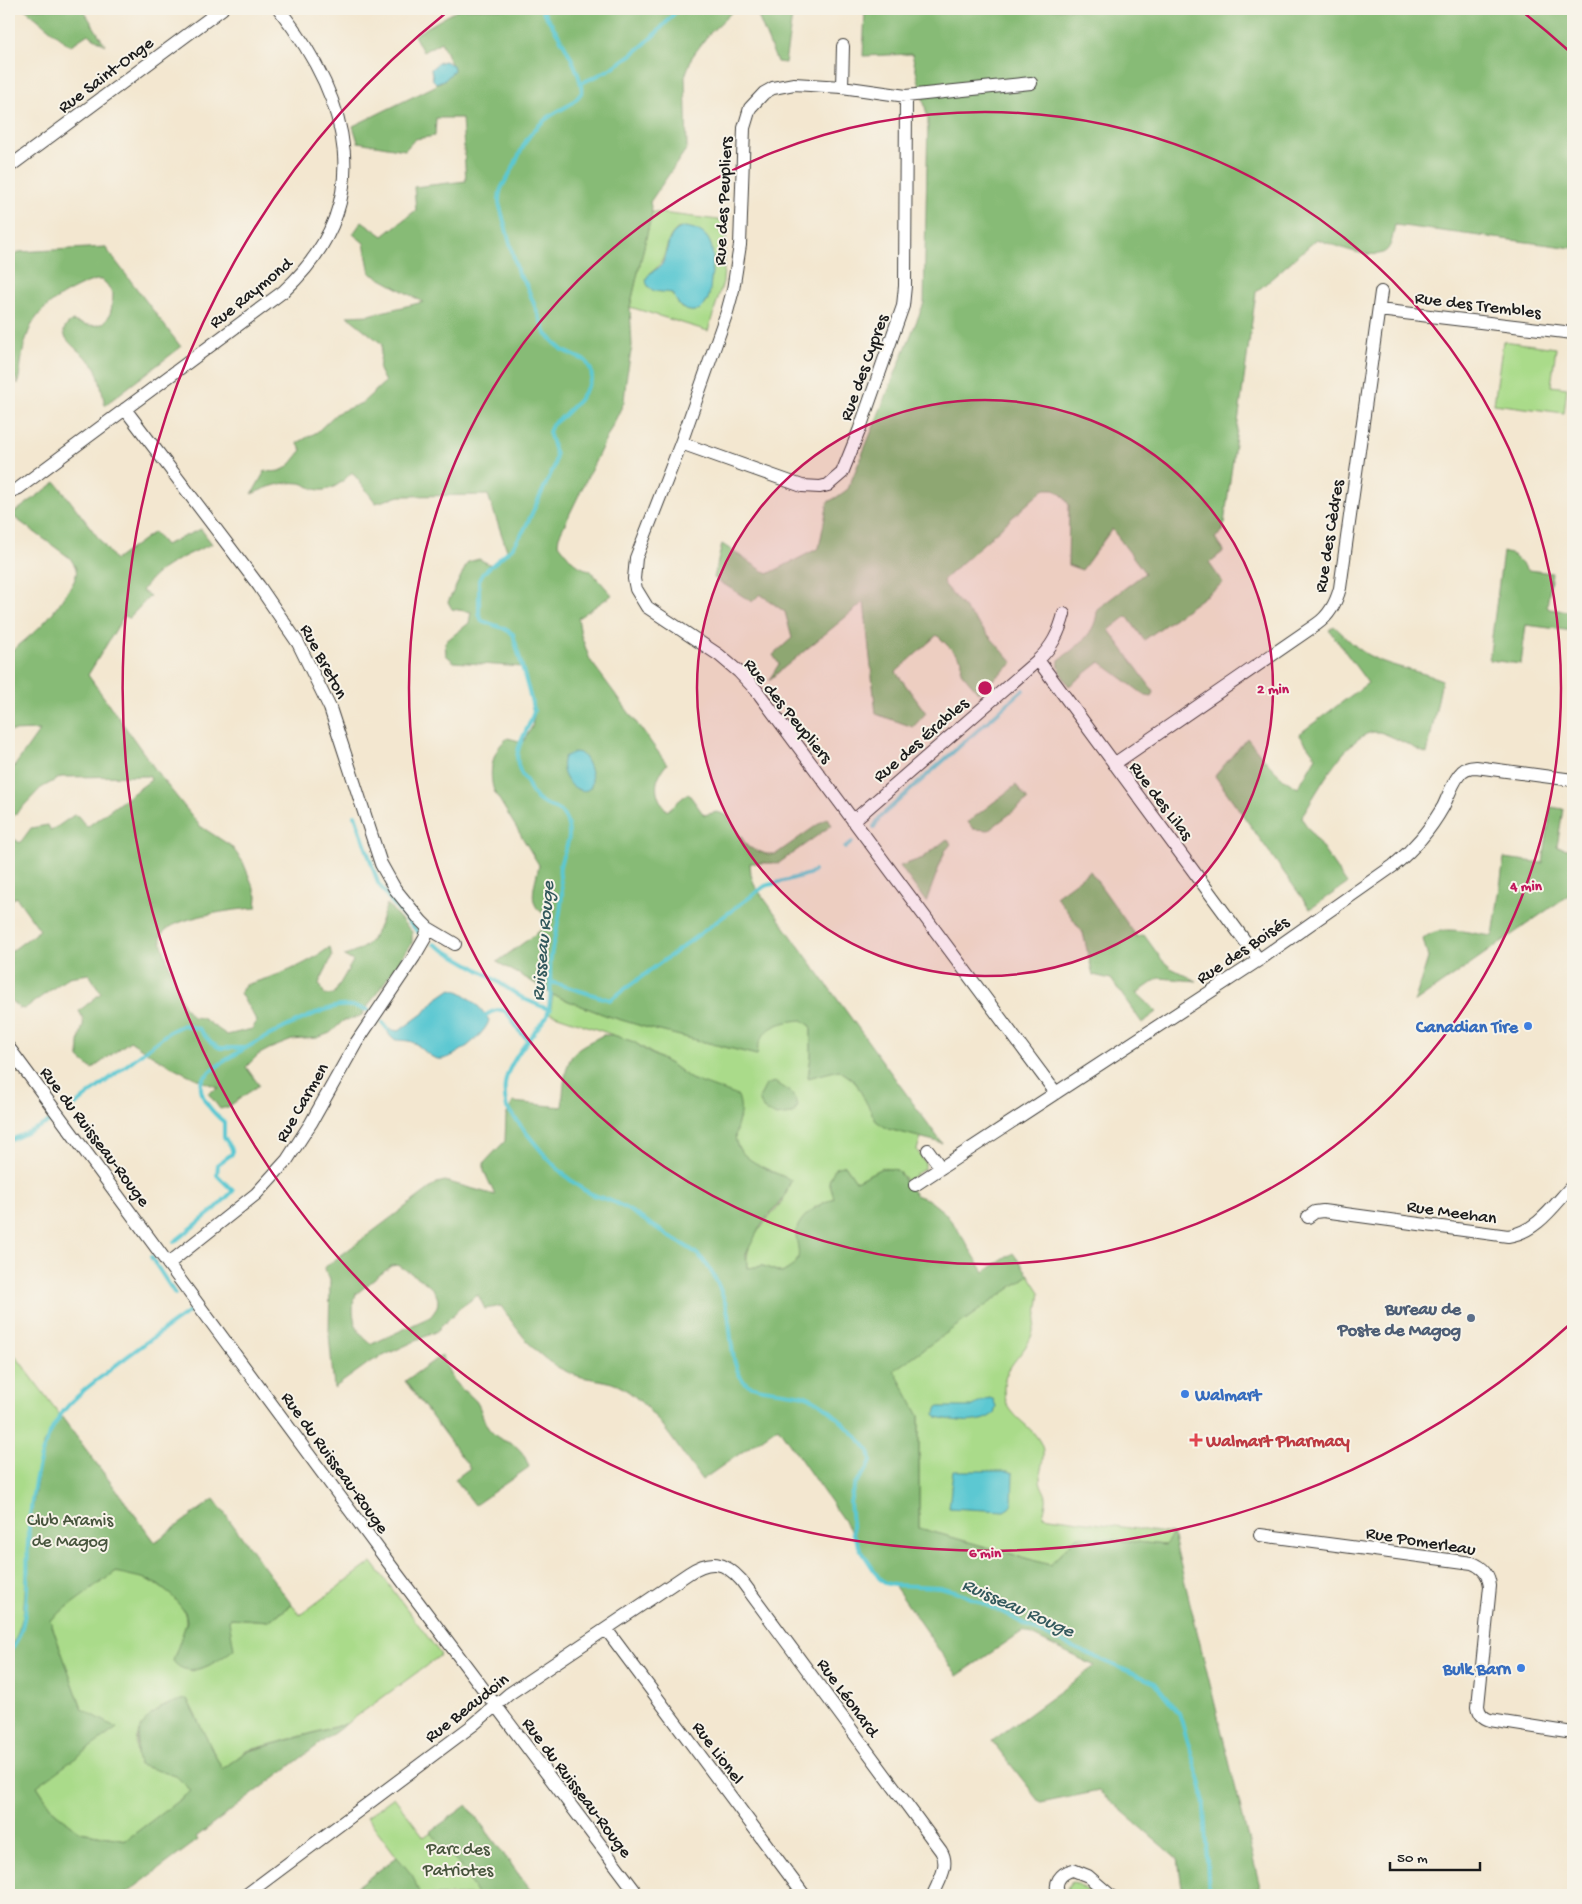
<svg xmlns="http://www.w3.org/2000/svg" width="1582" height="1904" font-family="'Gochi Hand',sans-serif">
<rect width="100%" height="100%" fill="#f7f3e8"/>
<filter id="ink" filterUnits="userSpaceOnUse"><feTurbulence type="fractalNoise" baseFrequency=".02" numOctaves="2"/><feDisplacementMap in="SourceGraphic" scale="10" xChannelSelector="R" yChannelSelector="G"/><feConvolveMatrix kernelMatrix="1 2 1 2 8 2 1 2 1" color-interpolation-filters="sRGB"/></filter>
<filter id="wash" filterUnits="userSpaceOnUse"><feTurbulence type="fractalNoise" baseFrequency=".0096" numOctaves="4" result="noise"/><feDisplacementMap in="SourceGraphic" scale="20" xChannelSelector="R" yChannelSelector="G"/><feGaussianBlur stdDeviation="1.12" result="paint"/><feColorMatrix in="noise" values="0 0 0 0 0 0 0 0 0 0 0 0 0 0 0 0 0 1.4 0 .05"/><feComposite in="paint" operator="in"/></filter>
<g filter="url(#wash)">
<rect width="100%" height="100%" fill="#f3e7d0"/>
<!-- green -->
<path fill="#aadb8a" stroke="#637c53" fill-rule="evenodd" d="M 652,212 L 727,221 L 723,282 L 708,331 L 630,307 ZM 679,228 L 709,295 L 705,305 L 697,310 L 681,308 L 672,293 L 668,292 L 650,273 C 672,260 661,239 679,228 Z
M 1503,341 L 1556,348 L 1551,386 L 1567,388 L 1564,413 L 1494,404 Z
M 553,995 L 605,1015 L 648,1028 L 757,1055 C 757,1051 757,1046 758,1043 C 764,1025 786,1021 802,1019 L 811,1026 L 811,1056 L 808,1077 L 839,1070 L 855,1081 L 866,1100 L 888,1129 L 921,1137 L 917,1150 L 925,1163 L 925,1168 L 907,1181 L 897,1170 L 882,1168 L 856,1181 L 845,1165 L 829,1182 L 834,1198 L 815,1207 L 800,1255 L 794,1266 L 782,1273 L 763,1266 L 747,1268 C 744,1236 769,1222 784,1198 C 787,1193 789,1186 791,1180 C 772,1170 737,1162 735,1136 C 735,1130 738,1123 740,1117 L 706,1086 L 691,1079 L 672,1065 L 648,1051 L 634,1042 L 549,1013 L 551,1007 Z
M 1029,1275 L 1040,1292 C 1038,1306 1037,1323 1031,1337 C 1023,1356 1003,1366 1004,1390 C 1005,1416 1029,1422 1040,1442 C 1047,1454 1040,1467 1040,1479 C 1040,1486 1045,1491 1046,1497 C 1047,1502 1044,1511 1043,1516 L 1173,1534 L 1165,1545 L 1077,1536 L 1050,1565 L 919,1528 L 919,1416 L 893,1370 Z
M 9,1347 L 155,1542 L 146,1579 C 161,1587 185,1600 186,1620 C 187,1629 177,1651 173,1661 L 192,1671 L 207,1666 L 223,1657 L 229,1620 L 231,1618 L 268,1621 L 292,1605 L 300,1615 L 372,1562 L 441,1655 L 346,1724 L 246,1751 L 222,1770 L 187,1699 C 178,1704 169,1710 160,1716 C 136,1731 132,1736 139,1764 L 176,1776 L 192,1791 L 126,1840 L 80,1832 L 53,1810 L 37,1786 L 82,1709 L 50,1621 L 9,1651 Z
M 394,1797 L 424,1837 L 467,1805 L 534,1895 L 346,1895 L 397,1857 L 367,1817 Z
M 1072,1882 L 1077,1883 L 1093,1895 L 1070,1895 L 1067,1888 Z"/>
<!-- forest -->
<path fill="#87bb76" stroke="#526c49" fill-rule="evenodd" d="M 25,9 L 83,9 L 105,45 L 88,34 L 70,46 Z
M 459,9 L 735,9 L 708,35 L 692,57 L 685,76 L 687,148 L 650,202 L 652,212 L 630,307 L 632,346 L 626,380 L 624,402 L 559,536 L 558,543 C 567,554 575,568 590,570 L 612,595 L 578,618 L 581,635 L 590,660 L 667,764 C 653,780 653,794 667,811 L 688,793 L 704,815 L 717,812 L 726,815 L 748,847 L 766,854 L 776,854 L 827,818 L 832,825 L 779,863 L 750,863 L 751,875 L 755,886 L 942,1143 L 888,1129 L 876,1121 L 855,1081 L 839,1070 L 808,1078 L 811,1056 L 811,1026 L 802,1020 C 778,1022 759,1028 757,1055 L 648,1028 L 605,1015 L 553,995 L 531,981 L 497,962 L 548,925 L 545,914 C 525,905 536,882 539,865 L 494,791 C 488,773 492,749 508,738 L 523,742 L 532,727 L 534,716 L 522,667 L 454,662 L 446,655 L 445,642 L 469,623 L 471,612 L 452,609 L 448,602 L 468,562 L 479,559 L 493,566 L 508,553 L 488,495 L 400,496 L 376,503 L 352,472 C 343,482 329,494 315,489 C 310,488 306,484 300,483 C 283,481 267,487 252,494 L 265,471 C 287,474 289,465 302,450 L 297,443 L 317,432 L 337,413 L 362,403 L 385,382 L 379,370 L 382,344 L 347,316 L 369,315 L 423,302 L 370,273 L 364,243 L 353,234 L 362,221 L 383,236 L 416,210 L 414,187 L 466,181 L 462,118 L 436,118 L 435,136 L 415,139 L 405,150 L 358,142 L 353,126 L 435,86 L 436,83 L 441,82 L 454,70 L 441,42 L 423,52 L 414,35 Z
M 755,9 L 1573,9 L 1573,248 L 1395,225 C 1393,233 1392,246 1386,251 C 1373,262 1331,244 1317,239 L 1256,292 L 1223,531 L 1215,538 L 1224,551 L 1209,563 L 1223,583 L 1144,640 L 1127,616 L 1109,630 L 1154,692 L 1152,697 L 1146,696 L 1100,662 L 1069,686 C 1063,677 1057,670 1059,660 C 1077,646 1097,634 1097,609 L 1145,573 L 1112,529 L 1082,570 L 1068,565 L 1069,505 L 1063,496 L 1054,489 L 1044,489 L 943,580 L 944,585 L 1013,663 L 978,692 L 961,672 L 962,660 L 937,635 L 896,672 L 926,713 L 913,727 L 876,714 L 864,602 L 769,680 L 779,664 L 773,655 L 792,638 L 785,612 L 760,594 L 752,602 L 714,578 L 722,544 L 768,574 L 819,548 L 828,502 L 837,497 L 848,489 L 924,303 L 928,119 L 912,54 L 863,56 L 865,10 L 793,10 L 785,63 L 777,62 Z
M 105,247 L 181,347 L 105,405 C 102,393 100,378 95,367 C 88,354 46,335 73,321 C 101,331 112,325 113,294 C 110,290 106,281 101,280 C 96,279 87,283 82,285 C 61,295 38,308 29,331 C 22,348 21,366 18,384 L 9,363 L 9,260 L 19,252 Z
M 56,482 L 115,560 L 154,532 L 165,545 L 201,529 L 212,544 C 187,555 156,567 142,591 L 150,596 L 129,618 L 124,616 L 88,675 L 160,776 L 200,826 L 231,846 L 243,862 L 257,896 L 256,908 C 236,909 173,917 162,934 C 160,937 161,941 162,945 L 183,1005 L 192,1017 L 202,1018 L 227,1035 L 252,1029 L 257,1021 L 240,993 L 245,985 C 276,976 304,967 330,947 L 332,957 L 319,983 L 325,995 L 334,994 L 353,961 L 344,956 C 375,947 377,931 387,904 L 412,932 L 412,943 L 361,1016 L 343,1021 L 330,1033 L 317,1038 L 292,1040 L 269,1049 L 258,1055 L 246,1067 L 259,1085 L 228,1107 L 220,1109 L 208,1093 L 219,1088 C 187,1076 158,1060 130,1041 L 92,1069 L 79,1058 C 79,1051 78,1044 80,1037 C 82,1024 87,1024 79,1011 L 101,993 L 89,974 L 69,977 L 24,1009 L 19,1008 L 9,999 L 9,953 L 40,930 L 16,897 L 9,902 L 9,835 L 20,843 L 31,828 L 48,825 L 51,831 L 74,815 L 78,816 L 87,827 L 151,780 L 149,776 L 61,777 L 41,788 L 9,821 L 9,774 L 40,730 L 9,731 L 9,653 C 32,635 49,621 65,595 C 69,589 75,582 76,575 C 78,569 73,563 70,558 L 11,515 Z
M 1503,552 L 1513,555 L 1528,570 L 1552,573 L 1547,606 L 1549,609 L 1573,612 L 1573,631 L 1526,625 L 1521,664 L 1489,660 Z
M 1334,626 C 1346,637 1358,651 1374,658 C 1395,668 1420,671 1442,680 L 1427,754 C 1418,750 1385,732 1378,732 C 1349,729 1317,793 1303,814 L 1302,819 L 1347,884 L 1310,909 L 1215,776 L 1247,738 C 1262,756 1276,777 1298,788 L 1316,757 L 1299,734 L 1368,683 L 1329,630 Z
M 1016,785 L 1028,800 L 989,830 L 973,829 L 968,822 Z
M 1551,807 L 1563,809 L 1557,847 L 1573,850 L 1573,892 L 1414,1003 L 1428,958 L 1423,939 C 1441,922 1470,934 1493,936 L 1504,858 L 1543,863 Z
M 947,839 L 951,844 L 945,851 L 926,902 L 900,866 L 923,858 Z
M 1090,871 L 1137,937 L 1144,935 L 1162,960 L 1171,968 L 1197,981 L 1159,978 L 1137,993 L 1157,1012 L 1142,1023 L 1111,979 L 1093,975 L 1083,933 L 1056,896 Z
M 603,1035 L 613,1035 L 634,1042 L 648,1052 L 672,1065 L 691,1079 L 738,1096 C 743,1109 739,1118 736,1131 C 729,1158 773,1171 791,1180 L 784,1197 L 761,1225 L 746,1254 L 747,1268 L 763,1266 L 782,1273 C 797,1264 801,1261 797,1242 C 797,1239 795,1234 796,1231 C 801,1214 819,1205 834,1198 L 829,1181 L 835,1168 L 845,1165 L 856,1181 L 882,1168 L 897,1170 L 915,1195 L 929,1200 L 944,1212 L 956,1227 L 984,1272 L 1013,1253 L 1029,1275 L 894,1370 L 919,1416 L 919,1528 L 1050,1565 L 1077,1536 L 1165,1545 L 1173,1534 L 1262,1895 L 1183,1895 L 1178,1859 L 1099,1791 L 1041,1803 L 992,1741 L 1095,1666 L 1023,1631 L 957,1676 L 894,1585 L 885,1583 L 879,1578 L 861,1550 L 853,1534 L 778,1427 L 702,1480 C 679,1450 654,1407 623,1388 C 609,1379 589,1380 575,1375 C 540,1363 521,1335 501,1306 L 485,1309 L 478,1295 L 460,1308 L 437,1331 L 370,1362 L 334,1388 L 329,1334 L 330,1279 L 324,1268 L 437,1183 L 445,1181 L 495,1195 L 484,1171 L 484,1163 L 505,1141 L 506,1116 L 513,1102 L 562,1107 C 564,1088 563,1061 579,1048 C 586,1043 596,1039 603,1035 ZM 398,1265 C 417,1278 454,1292 430,1317 L 372,1344 C 355,1334 349,1312 356,1294 L 391,1266 Z
M 774,1082 C 786,1088 794,1093 798,1106 L 793,1114 L 776,1116 L 763,1109 L 759,1098 L 766,1085 Z
M 442,1355 C 447,1366 450,1377 458,1386 C 463,1391 471,1395 476,1401 C 482,1409 483,1422 489,1429 C 505,1449 518,1435 529,1467 L 475,1505 L 455,1479 L 470,1468 L 405,1381 Z
M 61,1416 L 155,1542 L 214,1499 L 292,1605 L 268,1621 L 231,1618 L 229,1621 L 234,1649 C 219,1661 189,1682 173,1661 L 187,1621 L 185,1612 L 173,1597 L 158,1585 L 146,1579 L 115,1572 L 50,1620 L 82,1709 L 117,1728 L 37,1786 L 53,1810 L 80,1832 L 126,1840 L 191,1791 L 176,1776 L 139,1765 C 130,1728 151,1705 187,1699 L 222,1769 L 246,1752 L 346,1724 L 196,1837 L 198,1840 L 124,1895 L 9,1895 L 9,1648 L 16,1638 L 23,1616 L 30,1523 L 43,1444 Z
M 467,1805 L 534,1895 L 477,1895 L 463,1869 L 430,1832 Z
M 397,1857 L 413,1876 L 420,1895 L 346,1895 Z"/>
<!-- water -->
<path fill="#5bc8d2" stroke="#3c7277" d="M 444,61 L 453,65 L 454,70 L 446,79 L 436,83 L 433,80 L 431,69 L 438,63 Z
M 685,227 C 717,231 714,255 711,280 C 710,288 710,297 706,303 C 702,310 694,313 686,310 C 679,308 676,299 672,293 C 663,291 651,294 647,284 C 643,273 658,271 662,264 C 670,250 665,231 685,227 Z
M 575,752 L 580,753 C 586,758 589,765 591,773 C 599,807 554,786 564,757 Z
M 451,989 C 466,991 481,1008 489,1020 C 487,1033 452,1062 438,1059 C 427,1057 422,1046 412,1042 C 401,1038 391,1045 387,1029 L 399,1031 L 425,1012 L 435,1000 Z
M 989,1398 L 993,1399 L 996,1406 L 994,1413 C 981,1426 954,1421 937,1417 L 935,1414 L 936,1409 L 939,1407 L 971,1407 Z
M 953,1471 L 1008,1471 L 1013,1473 L 1012,1504 L 1009,1508 L 1004,1511 L 949,1508 Z"/>
<g fill="none" stroke-linecap="round" stroke-linejoin="round">
<!-- stream -->
<path stroke="#5bc8d2" stroke-width="4" d="M 541,9 C 556,30 580,66 582,92 C 572,107 558,109 545,120 C 522,138 522,153 509,175 C 502,187 499,189 499,203 L 518,273 L 526,284 L 546,334 L 562,350 L 586,361 L 591,370 L 592,378 L 588,386 L 579,400 L 563,416 L 552,425 L 549,432 L 556,455 L 554,467 L 524,530 L 513,547 L 483,573 L 479,580 L 479,614 L 482,621 L 503,628 L 513,634 L 534,710 C 530,731 510,748 520,771 C 522,776 526,779 528,784 C 531,791 534,798 541,802 C 551,808 563,809 567,822 C 573,841 564,848 560,866 C 558,875 562,883 562,892 C 562,914 554,935 551,956 C 548,978 554,992 547,1016 C 534,1033 507,1063 505,1084 C 504,1092 505,1100 507,1108 C 530,1137 553,1170 584,1190 C 594,1197 605,1198 616,1203 C 635,1213 652,1225 670,1237 C 682,1244 695,1250 704,1261 C 714,1274 723,1293 727,1309 C 732,1328 729,1371 747,1384 C 757,1391 792,1391 806,1396 C 829,1405 846,1427 864,1444 L 869,1451 L 871,1460 L 868,1468 L 855,1484 L 852,1493 L 850,1503 L 853,1534 L 861,1550 L 879,1578 L 885,1583 L 894,1585 L 939,1587 L 955,1591 L 1000,1611 L 1047,1636 L 1155,1683 L 1179,1713 L 1203,1791 L 1209,1895
M 581,83 C 620,68 652,41 678,9
M 355,815 L 378,883 L 392,903 L 418,932
M 874,827 L 880,817 L 1023,690
M 845,848 L 852,842
M 434,944 L 486,974 L 524,999 L 550,1010
M 551,982 L 610,1000 L 765,886 L 809,874 L 814,871
M 486,1015 C 505,1003 508,1014 517,1028 C 520,1033 524,1036 529,1040
M 383,1023 L 387,1029
M 73,1107 L 169,1032 L 183,1025 L 199,1029 L 211,1043 L 220,1048 L 245,1048
M 9,1141 L 52,1121
M 174,1242 L 214,1210 L 233,1191 L 217,1175 L 218,1164 L 232,1154 L 232,1149 L 224,1137 L 224,1122 C 214,1114 199,1098 201,1084 C 203,1065 310,1013 331,1008 C 343,1004 356,1006 368,1010
M 151,1257 L 175,1294
M 9,1652 C 32,1628 26,1575 28,1543 C 30,1504 37,1448 60,1416 C 70,1401 86,1388 101,1377 C 129,1354 159,1333 189,1312"/>
</g>
</g>
<g filter="url(#ink)">
<g fill="none" stroke-linecap="round" stroke-linejoin="round">
<defs>
<path id="minor" d="M 1031,83 L 906,96 L 842,87 L 794,84 L 773,88 L 764,93 L 750,108 L 744,128 L 740,245 L 733,290 L 727,312 L 681,443 L 636,558 L 634,579 L 636,589 L 647,607 L 719,655 L 739,672 L 757,691 L 1056,1093
M 842,87 L 843,46
M 9,167 L 222,9
M 1379,310 L 1573,333
M 125,409 L 259,586 L 298,643 L 330,708 L 381,864 L 395,889 L 421,921 L 428,928 L 455,944
M 681,443 L 802,486 L 820,487 L 828,485 L 842,473 L 859,431 L 903,306 L 905,286 L 906,96
M 9,492 L 19,488 L 284,291 C 379,203 350,100 279,9
M 1038,660 L 1259,960
M 1114,764 L 1317,624 C 1330,615 1336,603 1340,588 L 1381,292
M 853,821 L 1038,660 C 1052,647 1059,633 1064,614
M 9,1048 L 391,1566 L 638,1895
M 928,1150 L 941,1168
M 915,1185 L 1259,960 L 1393,866 C 1414,849 1430,830 1443,807 C 1448,797 1452,784 1459,775 C 1463,769 1469,767 1476,767 L 1573,780
M 1308,1217 L 1315,1212 L 1323,1211 L 1508,1236 C 1537,1232 1554,1205 1573,1185
M 168,1264 L 256,1194 L 287,1160 L 311,1123 L 356,1043 L 414,957 L 425,938 L 428,928
M 1260,1535 L 1472,1563 C 1483,1567 1489,1574 1490,1586 L 1478,1706 C 1479,1713 1483,1718 1490,1720 L 1573,1733
M 606,1629 L 804,1895
M 246,1895 L 473,1725 L 509,1694 L 689,1573 C 710,1559 724,1561 741,1580 L 941,1851 C 950,1865 939,1881 933,1895
M 1059,1895 C 1053,1883 1060,1873 1073,1870 L 1088,1876 L 1110,1895"/>
</defs>
<!-- minor casing -->
<use href="#minor" stroke="#3c3a37" stroke-width="14"/>
<!-- minor -->
<use href="#minor" stroke="#fff" stroke-width="12"/>
</g>
</g>
<!-- distance rings -->
<circle cx="985" cy="688" r="288" fill="#c2185b" fill-opacity=".12"/>
<g fill="none" stroke="#c2185b" stroke-width="2.5">
<circle cx="985" cy="688" r="288"/>
<circle cx="985" cy="688" r="576"/>
<path d="M1569 1325A864 864 0 1 1 447 12M1523 12A864 864 0 0 1 1569 51"/>
</g>
<!-- markers -->
<g fill="#3f7fe0" stroke="#f7f3e8" stroke-width="2">
<circle cx="1528" cy="1026" r="5"/>
<circle cx="1185" cy="1394" r="5"/>
<circle cx="1521" cy="1668" r="5"/>
</g>
<circle fill="#5c6f8a" stroke="#f7f3e8" stroke-width="2" cx="1471" cy="1318" r="5"/>
<path fill="#e0444e" stroke="#f7f3e8" stroke-width="2" d="M1193.5 1432.5h5v5h5v5h-5v5h-5v-5h-5v-5h5z"/>
<g text-anchor="middle" stroke-width="4" stroke-linejoin="round" paint-order="stroke">
<!-- street labels -->
<g font-size="18" fill="#1c1c1c" stroke="#f7f3e8">
<text transform="translate(105 74) rotate(-37)" y="6">Rue Saint-Onge</text>
<text transform="translate(722 201) rotate(-87)" y="6">Rue des Peupliers</text>
<text transform="translate(250 292) rotate(-39)" y="6">Rue Raymond</text>
<text transform="translate(1478 304) rotate(7)" y="6">Rue des Trembles</text>
<text transform="translate(863 367) rotate(-70)" y="6">Rue des Cypres</text>
<text transform="translate(1328 536) rotate(-81)" y="6">Rue des Cèdres</text>
<text transform="translate(325 661) rotate(62)" y="6">Rue Breton</text>
<text transform="translate(789 710) rotate(51)" y="6">Rue des Peupliers</text>
<text transform="translate(920 739) rotate(-41)" y="6">Rue des Érables</text>
<text transform="translate(1162 800) rotate(53)" y="6">Rue des Lilas</text>
<text transform="translate(1242 949) rotate(-34)" y="6">Rue des Boisés</text>
<text transform="translate(301 1102) rotate(-60)" y="6">Rue Carmen</text>
<text transform="translate(96 1136) rotate(53)" y="6">Rue du Ruisseau-Rouge</text>
<text transform="translate(1452 1211) rotate(8)" y="6">Rue Meehan</text>
<text transform="translate(336 1462) rotate(54)" y="6">Rue du Ruisseau-Rouge</text>
<text transform="translate(1421 1540) rotate(9)" y="6">Rue Pomerleau</text>
<text transform="translate(849 1697) rotate(54)" y="6">Rue Léonard</text>
<text transform="translate(466 1707) rotate(-38)" y="6">Rue Beaudoin</text>
<text transform="translate(719 1752) rotate(53)" y="6">Rue Lionel</text>
<text transform="translate(578 1787) rotate(53)" y="6">Rue du Ruisseau-Rouge</text>
</g>
<!-- shop labels -->
<g font-size="18" font-weight="bold" fill="#366cbe" stroke="#f7f3e8" text-anchor="end">
<text x="1518" y="1032">Canadian Tire</text>
<text x="1195" y="1400" text-anchor="start">Walmart</text>
<text x="1511" y="1674">Bulk Barn</text>
</g>
<!-- service labels -->
<g font-size="18" font-weight="bold" fill="#4e5e75" stroke="#f7f3e8" text-anchor="end">
<text x="1461" y="1314">Bureau de<tspan x="1461" dy="21">Poste de Magog</tspan></text>
</g>
<!-- health labels -->
<g font-size="18" font-weight="bold" fill="#be3a42" stroke="#f7f3e8" text-anchor="start">
<text x="1206" y="1446">Walmart Pharmacy</text>
</g>
<!-- park labels -->
<g font-size="18" fill="#47553d" stroke="#f7f3e8">
<text x="70" y="1525">Club Aramis<tspan x="70" dy="21">de Magog</tspan></text>
<text x="458" y="1854">Parc des<tspan x="458" dy="21">Patriotes</tspan></text>
</g>
<!-- water labels -->
<g font-size="19" font-style="italic" fill="#32585c" stroke="#f7f3e8">
<text transform="translate(541 941) rotate(-85)" y="7">Ruisseau Rouge</text>
<text transform="translate(1019 1606) rotate(24)" y="7">Ruisseau Rouge</text>
</g>
</g>
<circle cx="985" cy="688" r="8" fill="#c2185b" stroke="#f7f3e8" stroke-width="2.5"/>
<g font-size="15" text-anchor="middle" font-weight="bold" fill="#c2185b" stroke="#f7f3e8" stroke-width="4" stroke-linejoin="round" paint-order="stroke">
<text x="1273" y="693">2 min</text>
<text x="1526" y="890">4 min</text>
<text x="985" y="1557">6 min</text>
</g>
<!-- margin -->
<rect width="1582" height="1904" fill="none" stroke="#f7f3e8" stroke-width="30"/>
<!-- scale -->
<path d="M1390 1862v8h90v-8" fill="none" stroke="#1c1c1c" stroke-width="2.5"/>
<text x="1397" y="1862" font-size="15" fill="#1c1c1c" stroke="#f7f3e8" stroke-width="4" paint-order="stroke">50 m</text>
</svg>
